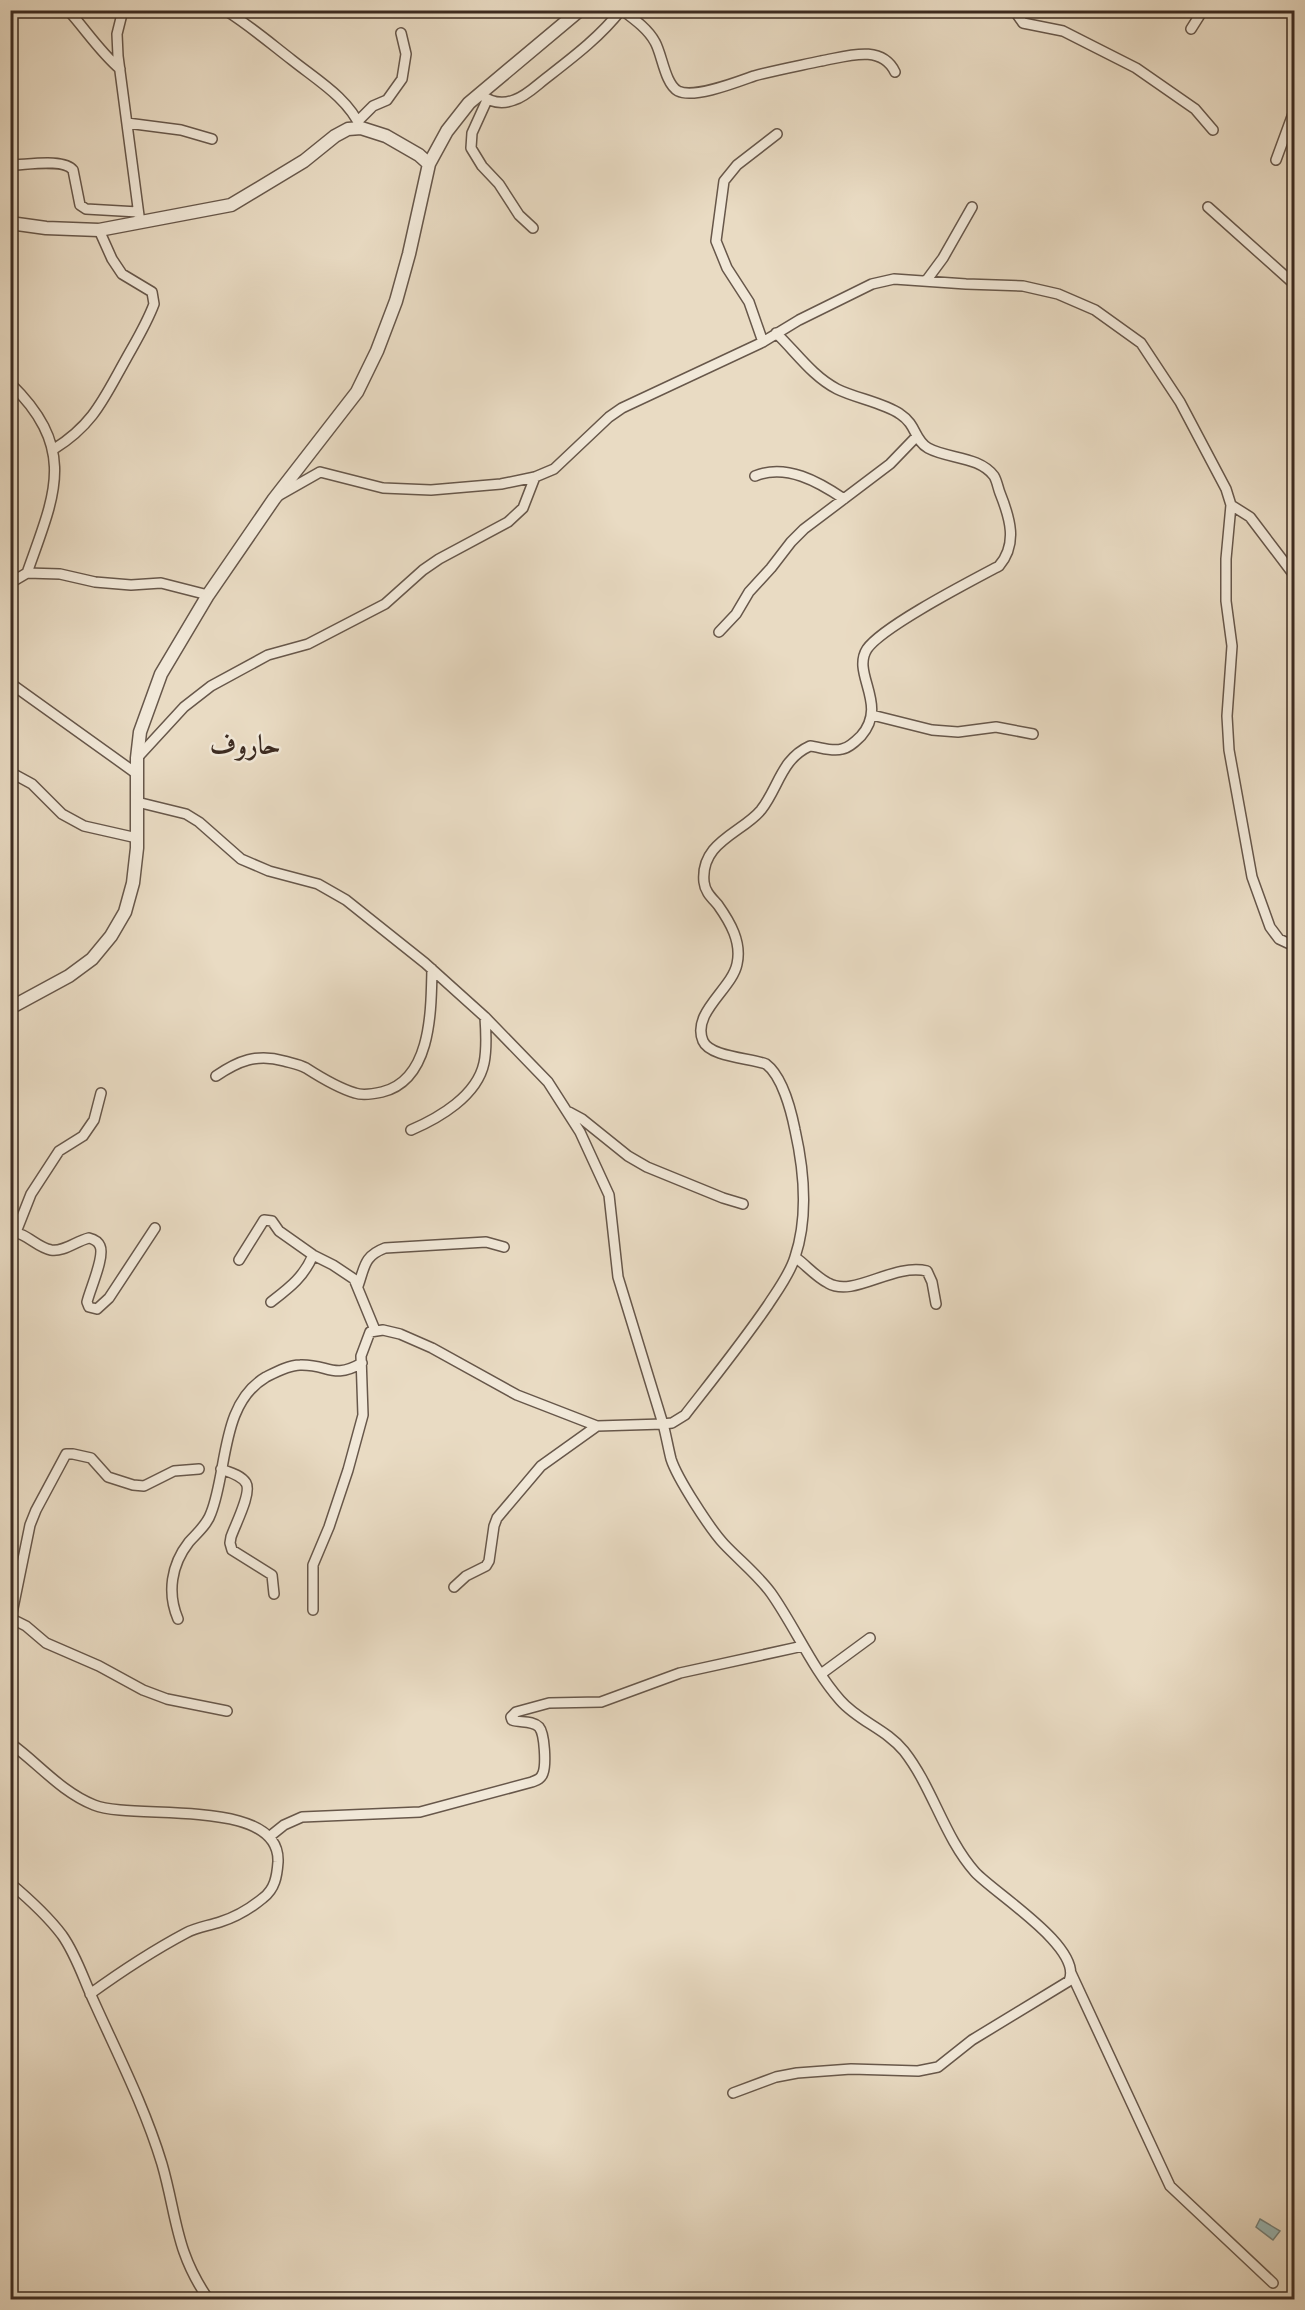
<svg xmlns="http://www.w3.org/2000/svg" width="1305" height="2310" font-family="'IM FELL Great Primer',Amiri,serif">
<rect width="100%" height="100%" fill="#e9dbc3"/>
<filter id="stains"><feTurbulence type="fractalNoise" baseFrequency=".00333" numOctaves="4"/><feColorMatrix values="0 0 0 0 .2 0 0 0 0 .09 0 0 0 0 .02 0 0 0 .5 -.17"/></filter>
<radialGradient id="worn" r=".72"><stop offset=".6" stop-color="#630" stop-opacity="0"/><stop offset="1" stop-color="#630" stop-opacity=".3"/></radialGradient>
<!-- water -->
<path fill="#99bab9" stroke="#74817c" stroke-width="1.5" d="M 1260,2219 L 1280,2231 L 1273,2240 L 1256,2227 Z"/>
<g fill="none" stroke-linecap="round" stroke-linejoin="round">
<defs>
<path id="minor" d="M 68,10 C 86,30 100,52 120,69
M 123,10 L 117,34 L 118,56 L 140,223
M 225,10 C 249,25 270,43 292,60 C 317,80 348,98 361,128
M 622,10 C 634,19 648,29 655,42 C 662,54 665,84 678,91 C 694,99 737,82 754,76 C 776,70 798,66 821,61 C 845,57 881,43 895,72
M 1016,10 L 1016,13 L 1023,23 L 1063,31 L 1136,68 L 1195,109 L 1213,130
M 1191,29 L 1203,10
M 480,94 C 490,102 501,105 514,100 C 525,97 536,86 545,79 C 572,58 600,37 621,10
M 487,100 L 472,133 L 471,148 L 482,166 L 499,184 L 519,215 L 533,228
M 358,121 L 373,106 L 387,100 L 402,79 L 406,54 L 401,33
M 127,123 L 181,130 L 212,139
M 1276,160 L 1294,111
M 10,165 C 26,165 64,158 73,170 L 80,205 L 86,209 L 138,212
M 1208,207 L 1294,284
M 926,281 L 943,258 L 972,207
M 763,342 L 749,302 L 727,268 L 716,241 L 724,181 L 737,165 L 777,134
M 10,383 C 79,450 54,496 27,573 L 60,574 L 95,582 L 131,585 L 161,583 L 208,595
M 54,449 C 94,424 104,398 126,359 C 136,341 147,323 154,304 L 152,292 L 122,274 L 112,259 L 99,230
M 755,476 C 786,463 819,482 844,499
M 276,497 L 320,472 L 383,488 L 431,490 L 501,484 L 535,477 L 554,469 L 609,417 L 622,408 L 763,342 L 799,320 L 872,284 L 894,279 L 966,284 L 1023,286 L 1058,294 L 1095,310 L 1141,343 L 1180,402 L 1226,489 L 1231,505 L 1250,517 L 1294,575
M 1231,505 L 1226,559 L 1226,601 L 1232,646 L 1227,716 L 1229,750 L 1252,877 L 1270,927 L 1279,939 L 1294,946
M 10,583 L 27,573
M 719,632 L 736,614 L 749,592 L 771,568 L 791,542 L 804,529 L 890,464 L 917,436
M 10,683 L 137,774
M 872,715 L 932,730 L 958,732 L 996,727 L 1033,734
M 138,757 L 184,707 L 211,686 L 268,655 L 308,644 L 385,604 L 423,570 L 439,559 L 508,522 L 523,508 L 535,477
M 10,772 L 32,784 L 62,814 L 84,826 L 137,838
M 137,802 L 186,814 L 199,822 L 241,859 L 269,871 L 318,884 L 346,900 L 425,963 L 485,1017 L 548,1082 L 580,1132 L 609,1195 L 618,1277 L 663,1424 L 672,1423 L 685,1415 C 713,1379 742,1343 768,1305 C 777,1291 790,1274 795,1257 C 808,1218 804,1170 795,1130 C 791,1110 782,1076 766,1064 C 750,1058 710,1057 703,1041 C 691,1013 732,989 737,964 C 742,942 730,922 718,905 C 712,898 705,892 704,882 C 700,842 742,833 761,810 C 779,787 781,759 810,746 C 820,747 832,752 842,749 C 849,748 856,741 861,736 C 889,704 851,674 867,649 C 883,626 971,581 999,566 C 1018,544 1010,518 1000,493 C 998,488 997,481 994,476 C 979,456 948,459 928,448 C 914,440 917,425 900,414 C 884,403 855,398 837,389 C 812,376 796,352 776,333
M 216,1076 C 238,1061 257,1053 284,1061 C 291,1063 299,1064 306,1068 C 320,1077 338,1088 355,1093 C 363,1096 373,1094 382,1092 C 432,1080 431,1010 432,969
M 569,1112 L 582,1119 L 628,1156 L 647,1167 L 723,1198 L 743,1204
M 411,1130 C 439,1118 477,1096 484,1063 C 487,1049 486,1031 485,1017
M 10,1232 C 26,1232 36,1247 51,1250 C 64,1252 76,1241 89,1238 C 93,1239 98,1241 100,1246 C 105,1257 90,1289 87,1302 L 89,1307 L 97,1309 L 109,1298 L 155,1228
M 16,1232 L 31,1194 L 59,1151 L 83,1136 L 94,1120 L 101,1093
M 795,1257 C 806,1265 816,1277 828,1283 C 854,1298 892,1263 927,1271 L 932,1282 L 936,1304
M 239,1260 L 264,1220 L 272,1221 L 279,1231 L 313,1255 L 333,1265 L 354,1279 L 375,1330
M 358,1286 C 365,1266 364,1256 385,1248 L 486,1242 L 504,1247
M 271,1302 C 289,1288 304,1277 313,1255
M 221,1469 C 229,1472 241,1475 246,1483 C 252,1493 235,1525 231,1537 L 230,1543 L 232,1550 L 272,1575 L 274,1594
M 454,1587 L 466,1576 L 486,1566 L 489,1561 L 494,1526 L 497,1518 L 541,1466 L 597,1426
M 313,1610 L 313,1565 L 329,1527 L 348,1470 L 363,1415 L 361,1356 L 370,1332 L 383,1330 L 400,1334 L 432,1348 L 517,1395 L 597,1426 L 663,1424 C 666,1435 668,1447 671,1459 C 677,1478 710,1529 724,1544 C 739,1560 758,1575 771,1593 C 795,1627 812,1668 840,1700 C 858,1721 886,1729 904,1751 C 933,1788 944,1837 975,1872 C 994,1893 1084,1948 1069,1981 L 972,2040 L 938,2067 L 918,2071 L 851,2069 L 797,2073 L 776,2077 L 733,2093
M 10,1618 L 26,1626 L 46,1643 L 99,1666 L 143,1690 L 167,1699 L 227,1711
M 11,1618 L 30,1525 L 36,1510 L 66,1454 L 73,1454 L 91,1458 L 108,1477 L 133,1485 L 144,1486 L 174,1471 L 199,1469
M 178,1619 C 167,1593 171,1565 189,1542 C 197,1533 207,1525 211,1513 C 228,1470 220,1404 266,1377 C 276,1372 289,1365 300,1365 C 329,1364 332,1380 362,1363
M 821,1674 L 870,1638
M 10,1743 C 38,1763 61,1792 94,1805 C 133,1821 281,1796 278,1862 C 277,1876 275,1889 263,1898 C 251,1908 236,1917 220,1922 C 208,1926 197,1927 186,1933 C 154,1950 119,1973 90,1994
M 269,1837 L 284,1825 L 302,1817 L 420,1812 L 532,1782 C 537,1780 541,1779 543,1773 C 546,1765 545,1734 539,1727 C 532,1720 520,1723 512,1720 L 511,1717 L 516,1712 L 549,1703 L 601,1702 L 680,1673 L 803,1646
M 10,1883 C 29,1899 47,1915 62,1935 C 77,1956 84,1981 95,2004 C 119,2057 145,2108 162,2164 C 177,2216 175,2252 209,2300
M 1071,1973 L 1170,2186 L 1273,2283"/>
<path id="tertiary" d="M 10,223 L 46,228 L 99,230 L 231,205 L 304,161 L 335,136 L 348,129 L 361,128 L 386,136 L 419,155 L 429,164
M 10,1008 L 69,976 L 92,959 L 111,936 L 125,912 L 133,883 L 137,848 L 137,758 L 140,732 L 161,674 L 208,595 L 274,499 L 357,392 L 377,351 L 396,301 L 409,254 L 429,164 L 447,131 L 469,103 L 580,10"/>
</defs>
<!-- minor casing -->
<use href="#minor" stroke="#67574a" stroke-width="12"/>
<!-- tertiary casing -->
<use href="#tertiary" stroke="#67574a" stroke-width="15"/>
<!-- minor -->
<use href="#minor" stroke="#f1e8d8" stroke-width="9"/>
<!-- tertiary -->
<use href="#tertiary" stroke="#f1e8d8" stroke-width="12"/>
</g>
<g text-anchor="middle" stroke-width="5" stroke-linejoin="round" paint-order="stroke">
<!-- quarter labels -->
<g font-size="27" font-weight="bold" fill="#3c2b21" stroke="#f1e8d8">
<text x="245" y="754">حاروف</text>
</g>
</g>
<!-- margin -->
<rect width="1305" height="2310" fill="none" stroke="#e9dbc3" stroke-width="36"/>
<rect x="12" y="12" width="1281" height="2286" fill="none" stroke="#3c2b21" stroke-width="3"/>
<rect x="18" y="18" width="1269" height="2274" fill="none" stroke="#3c2b21" stroke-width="1.5"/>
<rect width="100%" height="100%" filter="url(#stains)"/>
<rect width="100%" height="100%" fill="url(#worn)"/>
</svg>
